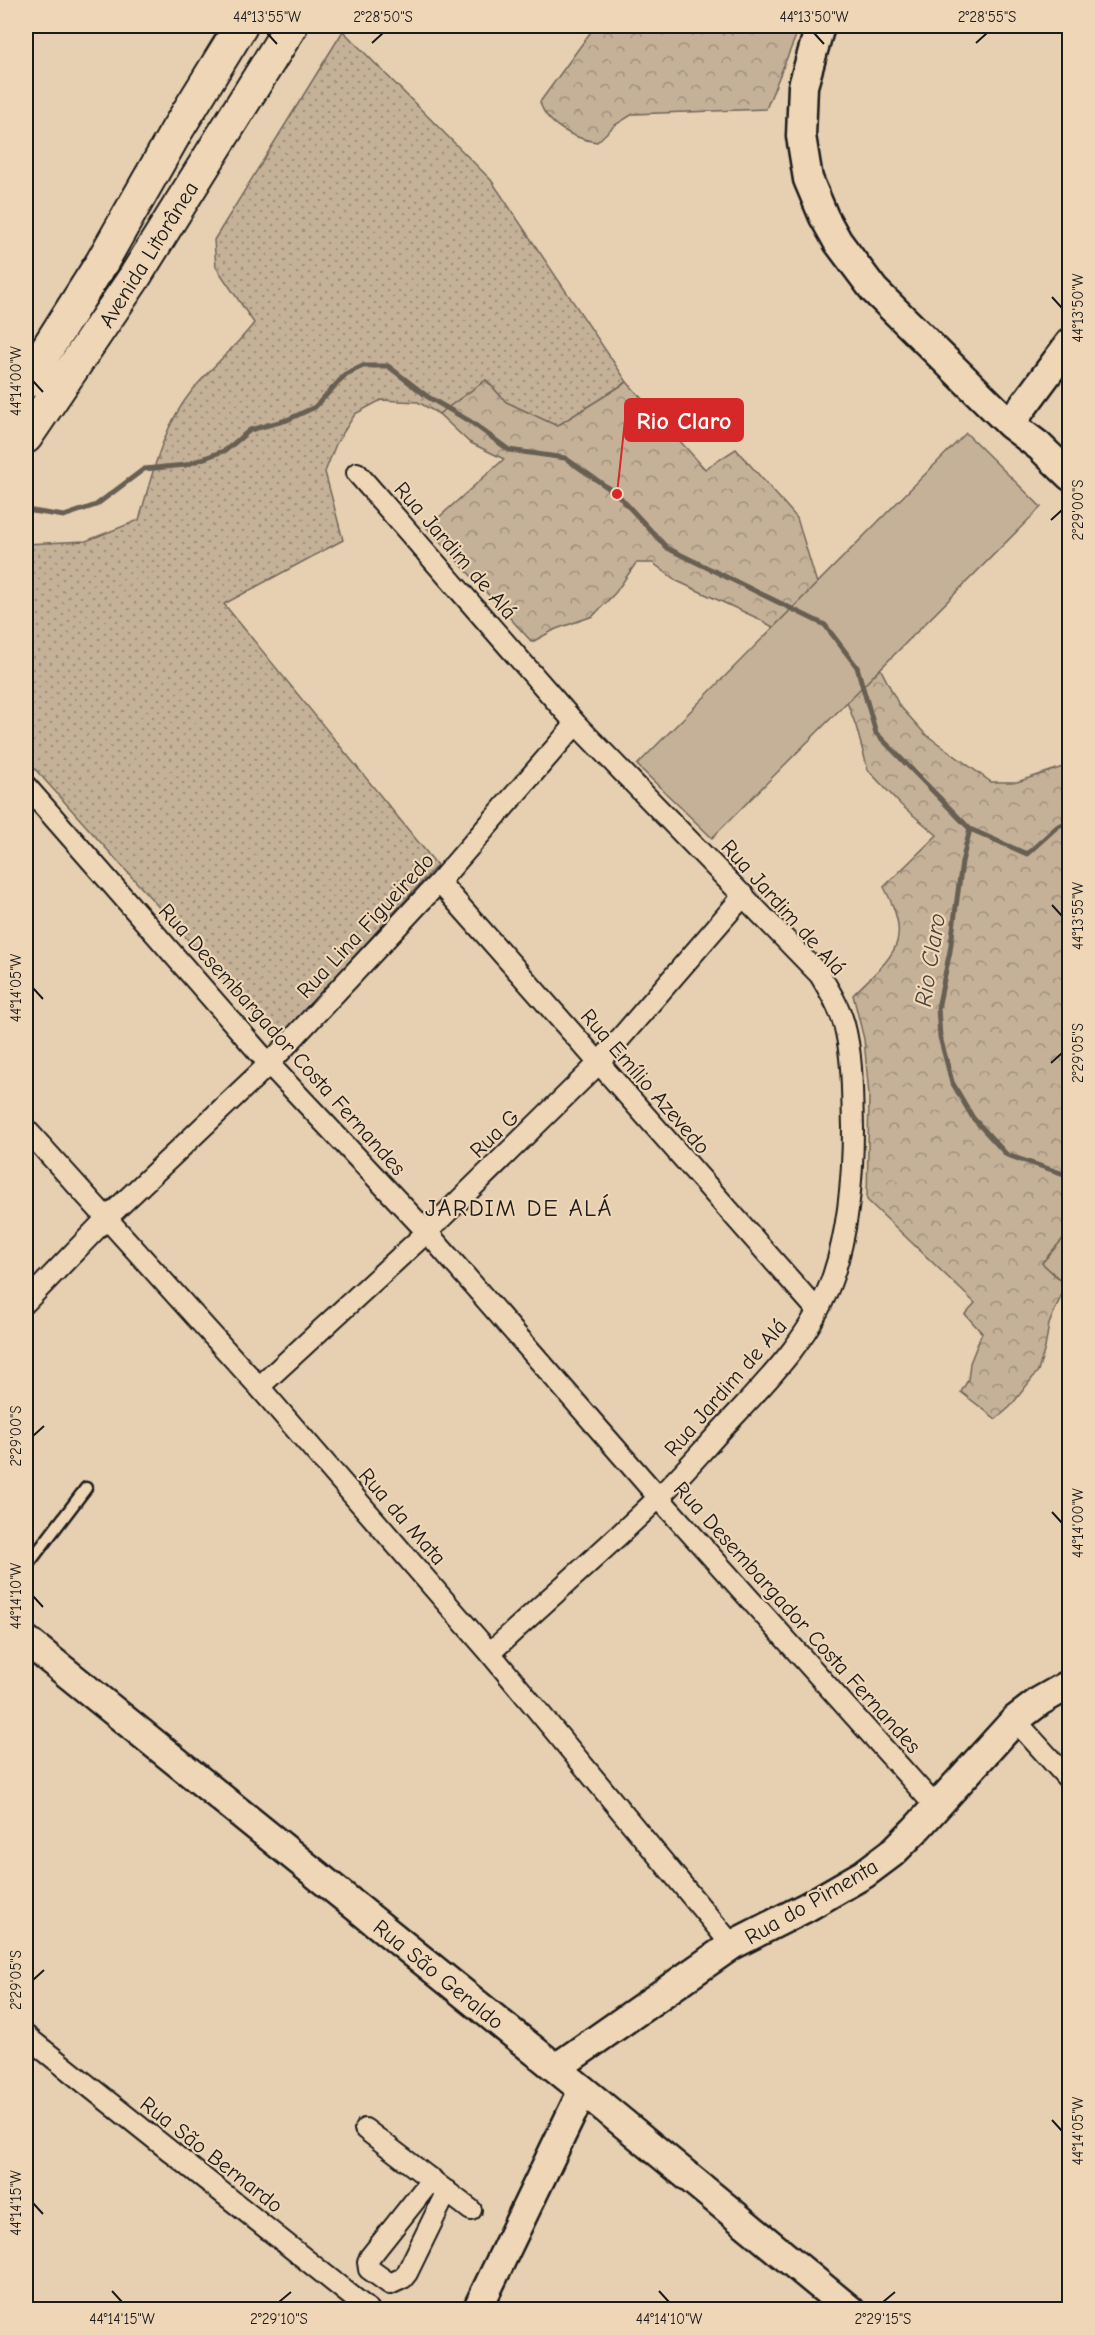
<svg xmlns="http://www.w3.org/2000/svg" width="1095" height="2335" font-family="'Comic Neue',sans-serif">
<defs>
<pattern id="grass-dots" width="8" height="8" patternUnits="userSpaceOnUse" patternTransform="scale(1.5)"><rect width="8" height="8" fill="#c5b198"/><path d="M2 2h.1M6 6h.1" fill="none" stroke="#9f8f7b" stroke-width="1.8" stroke-linecap="round"/></pattern>
<pattern id="forest-crowns" width="20" height="18" patternUnits="userSpaceOnUse" patternTransform="scale(1.5)"><rect width="20" height="18" fill="#c5b198"/><path d="M2 6a3 3 0 1 1 6 0M12 15a3 3 0 1 1 6 0" fill="none" stroke="#9f8f7b"/></pattern>
</defs>
<rect width="100%" height="100%" fill="#e7cfb1"/>
<filter id="ink" filterUnits="userSpaceOnUse"><feTurbulence type="fractalNoise" baseFrequency=".0167" numOctaves="2"/><feDisplacementMap in="SourceGraphic" scale="12" xChannelSelector="R" yChannelSelector="G"/><feConvolveMatrix kernelMatrix="1 2 1 2 8 2 1 2 1" color-interpolation-filters="sRGB"/></filter>
<g filter="url(#ink)">
<!-- grass -->
<path fill="url(#grass-dots)" stroke="#70665a" stroke-width="1.5" d="M 343,31 L 491,180 L 627,382 L 557,426 L 506,402 L 486,380 L 439,414 L 418,402 L 381,400 L 355,414 L 336,444 L 325,472 L 343,540 L 224,604 L 437,865 L 278,1040 L 26,759 L 26,544 L 86,541 L 139,520 C 152,476 162,428 191,392 C 211,367 235,348 254,323 L 216,267 L 214,240 Z"/>
<!-- forest -->
<path fill="url(#forest-crowns)" stroke="#70665a" stroke-width="1.5" d="M 595,26 L 800,26 L 766,109 L 633,114 L 615,125 L 597,142 C 575,139 546,125 540,102 Z
M 486,380 L 506,402 L 557,426 L 627,382 L 705,469 L 736,449 L 797,518 L 819,590 L 877,662 L 899,705 L 925,734 L 991,782 L 1017,782 L 1069,765 L 1070,919 L 1063,947 L 1070,994 L 1069,1232 L 1042,1263 L 1066,1285 L 1049,1324 L 1045,1348 L 1038,1371 L 1010,1407 L 996,1419 L 961,1392 L 968,1380 L 970,1363 L 982,1333 L 965,1314 L 975,1303 L 867,1200 L 869,1095 L 864,1039 L 853,995 C 894,954 914,944 884,887 L 937,835 L 901,805 L 868,770 L 856,726 L 844,694 L 807,646 L 757,618 L 677,581 L 653,563 L 636,563 L 616,592 L 593,616 L 556,629 L 532,642 L 427,528 L 504,459 L 469,442 L 439,414 Z"/>
<!-- park -->
<path fill="#c5b198" stroke="#70665a" stroke-width="1.5" d="M 966,433 L 1041,507 L 712,838 L 637,765 Z
M 1069,1232 L 1069,1288 L 1042,1263 Z"/>
<g fill="none" stroke-linecap="round" stroke-linejoin="round">
<!-- stream -->
<path stroke="#675e53" stroke-width="5" d="M 26,510 L 64,516 L 96,505 L 144,469 L 186,465 L 226,450 L 250,430 L 287,420 L 315,407 L 346,374 L 363,366 L 388,366 L 428,397 L 471,422 L 509,450 L 565,458 L 617,494 L 667,548 L 825,625 L 857,667 L 876,733 L 970,829 L 1027,854 L 1058,826 L 1070,822
M 970,829 L 962,862 L 950,951 L 938,1008 L 940,1037 L 952,1082 L 973,1118 L 1007,1155 L 1070,1176"/>
<defs>
<path id="lane" d="M 26,1567 L 86,1488"/>
<path id="street" d="M 357,473 L 576,724 L 820,975 C 829,990 839,1006 844,1024 C 853,1057 852,1094 853,1128 C 853,1177 849,1228 833,1276 C 813,1336 767,1381 725,1426 C 703,1450 681,1476 657,1499 C 603,1552 545,1601 490,1653
M 26,786 L 269,1064 L 427,1232 L 659,1498 L 937,1808
M 439,882 L 817,1310
M 26,1129 L 259,1387 L 490,1653 L 732,1945
M 26,1302 L 108,1217 L 269,1064 L 439,882 L 576,724
M 259,1387 L 427,1232 L 598,1064 L 744,895
M 1015,1720 L 1070,1781
M 26,2036 L 369,2310
M 365,2129 L 471,2210
M 432,2179 L 370,2257 L 368,2262 L 369,2269 L 390,2284 L 403,2278 L 407,2273 L 447,2191"/>
<path id="secondary" d="M 820,26 L 803,86 L 801,136 L 808,179 L 824,217 L 838,242 L 874,290 L 1010,424 L 1039,446 L 1070,476
M 1010,424 L 1070,343
M 26,1640 L 583,2090 L 850,2310
M 556,2068 L 732,1945 L 807,1907 L 864,1874 L 892,1853 L 915,1830 L 1015,1720 L 1040,1701 L 1070,1684
M 477,2310 L 583,2090"/>
<path id="primary" d="M 26,382 L 102,262 L 177,130 L 241,26
M 26,437 L 134,278 L 291,26"/>
</defs>
<!-- lane casing -->
<use href="#lane" stroke="#1c1c1c" stroke-width="15"/>
<!-- street casing -->
<use href="#street" stroke="#1c1c1c" stroke-width="24"/>
<!-- secondary casing -->
<use href="#secondary" stroke="#1c1c1c" stroke-width="33"/>
<!-- primary casing -->
<use href="#primary" stroke="#1c1c1c" stroke-width="36"/>
<!-- lane -->
<use href="#lane" stroke="#efd6b7" stroke-width="10"/>
<!-- street -->
<use href="#street" stroke="#efd6b7" stroke-width="20"/>
<!-- secondary -->
<use href="#secondary" stroke="#efd6b7" stroke-width="28"/>
<!-- primary -->
<use href="#primary" stroke="#efd6b7" stroke-width="32"/>
</g>
</g>
<!-- ticks -->
<path fill="none" stroke="#1c1c1c" stroke-width="2" d="M 267,33 L 277,44M 814,33 L 824,44M 372,43 L 383,33M 976,43 L 987,33M 1052,297 L 1062,308M 33,381 L 43,392M 1051,520 L 1062,510M 1052,905 L 1062,916M 33,988 L 43,999M 1051,1063 L 1062,1053M 33,1436 L 44,1426M 1052,1512 L 1062,1523M 33,1596 L 43,1607M 33,1980 L 44,1970M 1052,2120 L 1062,2131M 33,2203 L 43,2214M 112,2291 L 122,2302M 659,2291 L 669,2302M 279,2302 L 291,2292M 883,2302 L 895,2292"/>
<g text-anchor="middle" stroke-width="4.5" stroke-linejoin="round" paint-order="stroke">
<!-- street labels -->
<g font-size="22" fill="#1c1c1c" stroke="#efd6b7">
<text transform="translate(148 254) rotate(-58)" y="8">Avenida Litorânea</text>
<text transform="translate(456 550) rotate(49)" y="8">Rua Jardim de Alá</text>
<text transform="translate(784 907) rotate(48)" y="8">Rua Jardim de Alá</text>
<text transform="translate(365 925) rotate(-47)" y="8">Rua Lina Figueiredo</text>
<text transform="translate(283 1039) rotate(48)" y="8">Rua Desembargador Costa Fernandes</text>
<text transform="translate(646 1081) rotate(49)" y="8">Rua Emílio Azevedo</text>
<text transform="translate(494 1133) rotate(-44)" y="8">Rua G</text>
<text transform="translate(725 1387) rotate(-49)" y="8">Rua Jardim de Alá</text>
<text transform="translate(403 1516) rotate(49)" y="8">Rua da Mata</text>
<text transform="translate(798 1617) rotate(48)" y="8">Rua Desembargador Costa Fernandes</text>
<text transform="translate(811 1901) rotate(-30)" y="8">Rua do Pimenta</text>
<text transform="translate(439 1974) rotate(39)" y="8">Rua São Geraldo</text>
<text transform="translate(212 2154) rotate(38)" y="8">Rua São Bernardo</text>
</g>
<!-- water labels -->
<g font-size="24" font-style="italic" fill="#48423c" stroke="#efd6b7">
<text transform="translate(930 960) rotate(-81)" y="8">Rio Claro</text>
</g>
<!-- neighbourhood labels -->
<g font-size="24" letter-spacing="1.5" fill="#1c1c1c" stroke="#efd6b7">
<text x="519" y="1216">JARDIM DE ALÁ</text>
</g>
</g>
<!-- callouts -->
<path fill="none" stroke="#d62828" stroke-width="2" d="M617 494L625 420"/>
<circle fill="#d62828" stroke="#efd6b7" stroke-width="2" cx="617" cy="494" r="6"/>
<rect fill="#d62828" stroke="#d62828" stroke-width="2" x="625" y="399" width="118" height="42" rx="6"/>
<g font-size="24" text-anchor="middle" font-weight="bold" fill="#fff">
<text x="684" y="429">Rio Claro</text>
</g>
<!-- margin -->
<rect width="1095" height="2335" fill="none" stroke="#efd6b7" stroke-width="66"/>
<rect x="33" y="33" width="1029" height="2269" fill="none" stroke="#1c1c1c" stroke-width="2"/>
<g font-size="15" text-anchor="middle" fill="#1c1c1c">
<text x="267" y="22">44°13'55"W</text>
<text x="383" y="22">2°28'50"S</text>
<text x="814" y="22">44°13'50"W</text>
<text x="987" y="22">2°28'55"S</text>
<text transform="translate(1078 308) rotate(-90)" y="5">44°13'50"W</text>
<text transform="translate(16 381) rotate(-90)" y="5">44°14'00"W</text>
<text transform="translate(1078 510) rotate(-90)" y="5">2°29'00"S</text>
<text transform="translate(1078 916) rotate(-90)" y="5">44°13'55"W</text>
<text transform="translate(16 988) rotate(-90)" y="5">44°14'05"W</text>
<text transform="translate(1078 1053) rotate(-90)" y="5">2°29'05"S</text>
<text transform="translate(16 1436) rotate(-90)" y="5">2°29'00"S</text>
<text transform="translate(1078 1523) rotate(-90)" y="5">44°14'00"W</text>
<text transform="translate(16 1596) rotate(-90)" y="5">44°14'10"W</text>
<text transform="translate(16 1980) rotate(-90)" y="5">2°29'05"S</text>
<text transform="translate(1078 2131) rotate(-90)" y="5">44°14'05"W</text>
<text transform="translate(16 2203) rotate(-90)" y="5">44°14'15"W</text>
<text x="122" y="2324">44°14'15"W</text>
<text x="279" y="2324">2°29'10"S</text>
<text x="669" y="2324">44°14'10"W</text>
<text x="883" y="2324">2°29'15"S</text>
</g>
</svg>
